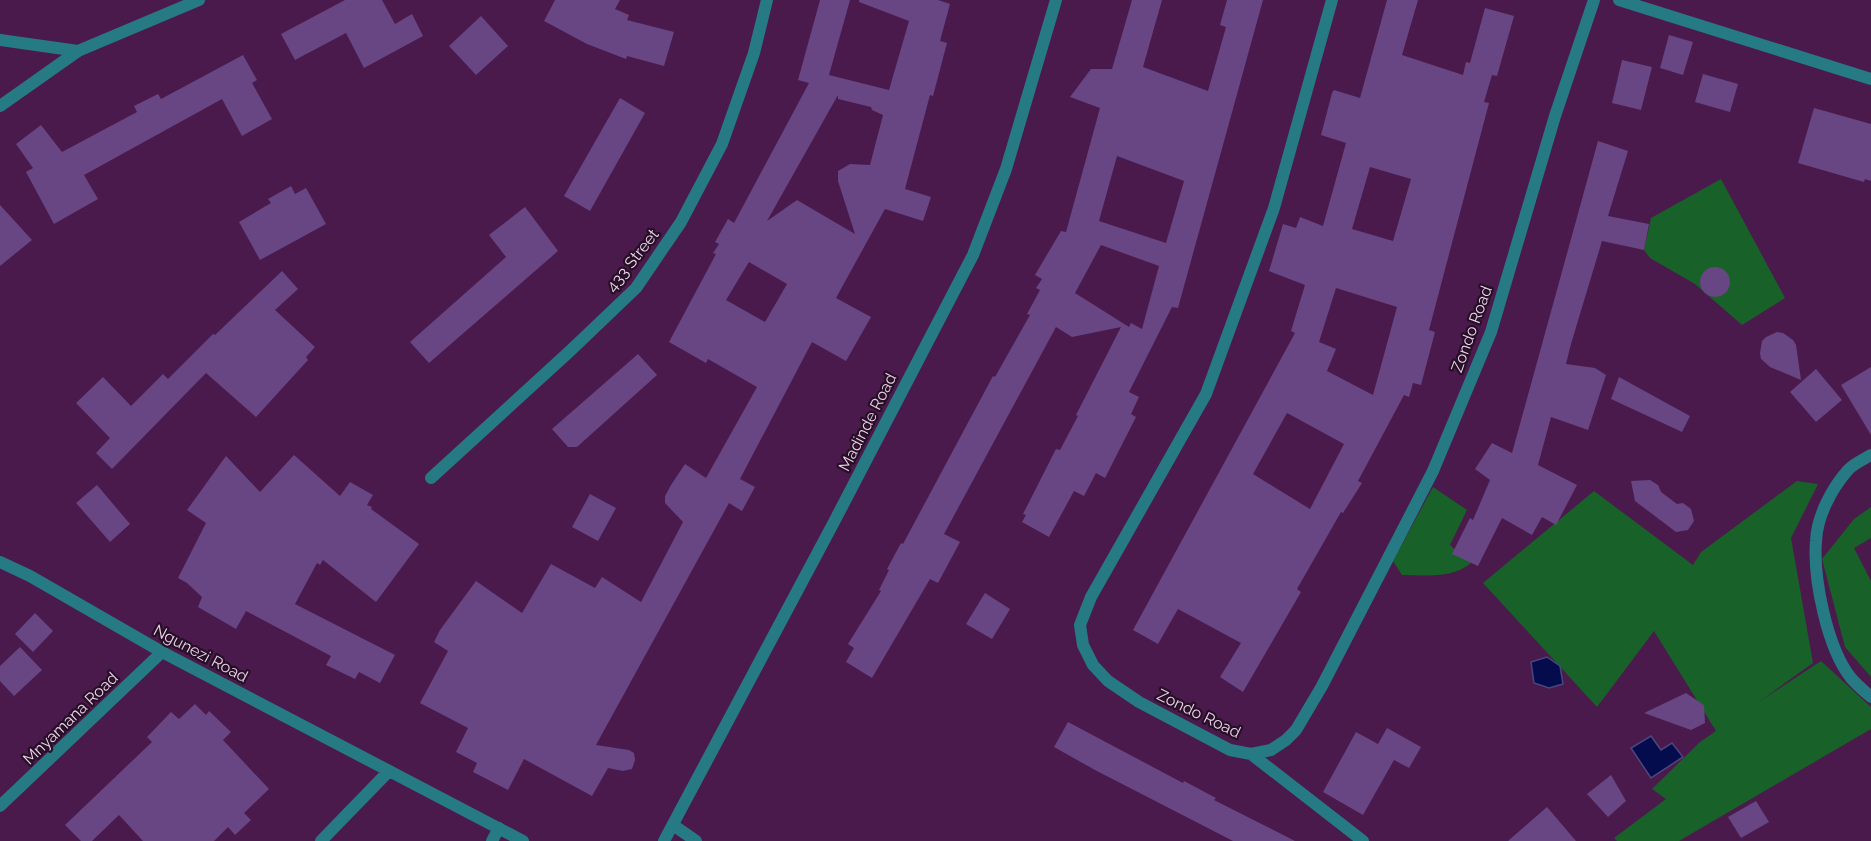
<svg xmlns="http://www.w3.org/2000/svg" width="1871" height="841" font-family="Raleway,sans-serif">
<rect width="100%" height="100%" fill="#4b1a4c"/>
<!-- green -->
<path fill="#186129" d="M 1721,179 L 1785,298 L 1742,325 L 1695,284 L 1650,258 L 1644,250 L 1651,218 Z
M 1797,481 L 1818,484 L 1791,538 L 1813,663 L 1760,701 L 1821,661 L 1871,707 L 1871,729 L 1679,841 L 1617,841 L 1614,838 L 1666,799 L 1652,789 L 1700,742 L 1716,731 L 1654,631 L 1597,707 L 1483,583 L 1594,491 L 1693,565 L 1701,552 Z
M 1433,487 L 1467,510 L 1450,545 L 1471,563 C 1452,579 1426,575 1402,575 L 1393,561 Z
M 1871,507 L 1871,538 L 1854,548 L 1871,581 L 1871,677 L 1845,647 L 1822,559 L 1854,519 Z"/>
<!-- water -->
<path fill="#050c4d" stroke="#4b477d" stroke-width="1.5" d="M 1547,657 L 1560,666 L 1563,684 L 1549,688 L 1534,683 L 1531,662 Z
M 1651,736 L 1661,750 L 1672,743 L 1683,757 L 1651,778 L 1631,748 Z"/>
<!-- building -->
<path fill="#674683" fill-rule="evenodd" d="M 345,0 L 382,0 L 395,24 L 412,14 L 423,36 L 364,68 L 346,33 L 295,60 L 281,34 Z
M 555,0 L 620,0 L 615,9 L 629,15 L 627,20 L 674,32 L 664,66 L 627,56 L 626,59 L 587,44 L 544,21 Z
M 820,0 L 850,0 L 829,75 L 889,90 L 909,21 L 859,2 L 859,0 L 938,0 L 950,4 L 940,41 L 947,43 L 933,96 L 930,95 L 905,189 L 931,197 L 923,221 L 885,209 L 836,298 L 871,317 L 846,361 L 812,342 L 740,479 L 755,487 L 742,511 L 729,503 L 596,745 L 629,750 L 634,753 L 635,760 L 632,769 L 623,771 L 608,768 L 592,796 L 524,759 L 508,790 L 473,772 L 477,763 L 456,752 L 468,728 L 420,703 L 448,651 L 434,642 L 440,630 L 476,581 L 522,613 L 551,564 L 595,588 L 602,577 L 641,602 L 683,522 L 665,503 L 665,496 L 671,485 L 685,464 L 706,478 L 757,387 L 708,359 L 706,363 L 669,342 L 716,254 L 713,253 L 719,244 L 715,242 L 728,219 L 734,223 L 809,83 L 798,80 ZM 838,95 L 838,99 L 871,107 L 872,110 L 883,115 L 870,165 L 850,164 L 838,171 L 838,181 L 855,234 L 797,200 L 767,221 ZM 749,262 L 787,284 L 765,322 L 726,300 Z
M 1132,0 L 1162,0 L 1143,67 L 1208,91 L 1226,27 L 1220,25 L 1227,0 L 1263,0 L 1178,308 L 1172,307 L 1129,392 L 1139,397 L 1131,414 L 1136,417 L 1105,478 L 1096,473 L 1084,496 L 1074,491 L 1049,537 L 1022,522 L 1026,515 L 1023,514 L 1056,449 L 1060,450 L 1078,416 L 1076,415 L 1121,327 L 1072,337 L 1056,327 L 944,534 L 960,542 L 938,583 L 930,579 L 872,678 L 846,662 L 854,648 L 848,644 L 881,591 L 879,590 L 889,570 L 887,569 L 901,543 L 903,544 L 993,376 L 995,377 L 1030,315 L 1027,314 L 1040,290 L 1036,288 L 1042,279 L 1035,275 L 1061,231 L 1066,232 L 1100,108 L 1070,97 L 1091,69 L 1112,69 ZM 1117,156 L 1184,181 L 1166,243 L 1099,221 ZM 1101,245 L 1159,266 L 1142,329 L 1131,323 L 1129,327 L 1075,293 Z
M 1387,0 L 1418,0 L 1402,55 L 1463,75 L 1466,62 L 1470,63 L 1485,8 L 1514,16 L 1497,76 L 1492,75 L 1484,102 L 1489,103 L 1429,330 L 1435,332 L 1421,385 L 1413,383 L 1409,397 L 1404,395 L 1358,481 L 1362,483 L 1343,513 L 1341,512 L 1297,589 L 1301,592 L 1243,692 L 1220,677 L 1241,643 L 1178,609 L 1158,644 L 1133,630 L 1295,333 L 1291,331 L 1305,285 L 1269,271 L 1283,224 L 1296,228 L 1300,217 L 1323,226 L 1346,143 L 1321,135 L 1332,93 L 1334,90 L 1360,98 ZM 1370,167 L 1411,179 L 1393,241 L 1352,229 ZM 1336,288 L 1397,307 L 1373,395 L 1327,371 L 1336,349 L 1319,342 ZM 1287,413 L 1344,444 L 1310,509 L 1253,474 Z
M 481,16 L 508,46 L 476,75 L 449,46 Z
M 1669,35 L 1693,42 L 1683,75 L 1660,68 Z
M 243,55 L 257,80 L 252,83 L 272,119 L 242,136 L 222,99 L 84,175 L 98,199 L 54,224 L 26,172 L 33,168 L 16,144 L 41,125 L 62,152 L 137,112 L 134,106 L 158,94 L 161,99 Z
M 1622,60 L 1652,67 L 1641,110 L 1612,103 Z
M 1703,74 L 1738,84 L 1730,112 L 1695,102 Z
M 620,98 L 645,113 L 590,211 L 564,196 Z
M 1814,108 L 1871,124 L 1871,181 L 1865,179 L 1864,182 L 1798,163 Z
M 1598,141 L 1628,151 L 1608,216 L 1649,224 L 1644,250 L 1602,241 L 1571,344 L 1566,364 L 1595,368 L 1606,375 L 1588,430 L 1551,417 L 1538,465 L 1577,485 L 1556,525 L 1542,517 L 1532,535 L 1502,518 L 1478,566 L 1452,554 L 1470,518 L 1473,520 L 1490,480 L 1475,469 L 1492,443 L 1512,453 Z
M 291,186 L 295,194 L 306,188 L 326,224 L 260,260 L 239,222 L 271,203 L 268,199 Z
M 0,205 L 32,240 L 0,266 Z
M 525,207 L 558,251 L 429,363 L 410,342 L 506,257 L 489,235 Z
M1700 282a15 15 0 1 1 30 0a15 15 0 1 1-30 0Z
M 282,271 L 298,289 L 275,310 L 315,347 L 306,357 L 308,360 L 256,417 L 206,373 L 112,469 L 96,453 L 110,438 L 76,403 L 103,377 L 131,406 L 163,374 L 168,379 L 213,334 L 215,335 Z
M 1777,332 L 1783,333 L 1793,340 L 1796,345 L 1801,380 L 1770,367 L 1761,359 L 1760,353 L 1762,341 L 1766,337 Z
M 638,354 L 657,375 L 577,447 L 568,447 L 552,429 Z
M 1871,367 L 1871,435 L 1841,385 Z
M 1816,369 L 1842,400 L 1816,422 L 1790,392 Z
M 1619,377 L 1690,416 L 1682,432 L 1611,399 Z
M 294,455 L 340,496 L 350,482 L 373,495 L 367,505 L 372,507 L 371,509 L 419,544 L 376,602 L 323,560 L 320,565 L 317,563 L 295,604 L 395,655 L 380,683 L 359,672 L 355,679 L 326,665 L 331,656 L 246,611 L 236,629 L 198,607 L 202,597 L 187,583 L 178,578 L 206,523 L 187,510 L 226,456 L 260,492 Z
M 1650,480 L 1658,485 L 1661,492 L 1677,504 L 1683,503 L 1691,509 L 1694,521 L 1688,530 L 1676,532 L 1635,501 L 1631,481 Z
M 97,485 L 130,524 L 110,542 L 76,503 Z
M 590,494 L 616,508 L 598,541 L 572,527 Z
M 985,593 L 1010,609 L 992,639 L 966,624 Z
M 35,613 L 53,631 L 33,652 L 15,634 Z
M 20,647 L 42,670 L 14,696 L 0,681 L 0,666 Z
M 1686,693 L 1704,705 L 1705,723 L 1691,730 L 1644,713 Z
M 195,704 L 206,715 L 209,711 L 231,732 L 223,740 L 269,789 L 244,813 L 251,820 L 235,835 L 228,827 L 214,841 L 143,841 L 119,815 L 92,841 L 81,841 L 65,825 L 152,742 L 147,737 L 171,712 L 179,719 Z
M 1068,722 L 1183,783 L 1184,781 L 1216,798 L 1214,800 L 1295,841 L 1233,841 L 1095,770 L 1054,747 Z
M 1387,728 L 1421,747 L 1409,768 L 1394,760 L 1363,815 L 1323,792 L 1356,732 L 1378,744 Z
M 1611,775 L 1626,801 L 1608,817 L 1587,794 Z
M 1756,801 L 1769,822 L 1741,838 L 1728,817 Z
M 1547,807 L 1576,841 L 1508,841 Z"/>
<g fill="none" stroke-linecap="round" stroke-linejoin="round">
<!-- service -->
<path stroke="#267a84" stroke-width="12" d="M 673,825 L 696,841
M 492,841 L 499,828"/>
<!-- minor -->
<path stroke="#267a84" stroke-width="12" d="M 1332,0 L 1274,208 L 1206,394 L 1091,597 L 1080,625 L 1083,645 L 1093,665 L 1108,681 L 1139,702 L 1230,750 L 1251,754 L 1271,750 L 1286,740 L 1296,730 L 1322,686 L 1433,471 L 1491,332 L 1555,116 L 1594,0
M 1619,0 L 1871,79
M 0,40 L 78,51
M 1871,455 C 1864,459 1853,464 1848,470 C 1832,488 1817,516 1816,541 C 1813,578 1827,648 1851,678 C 1857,685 1864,691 1871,697
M 431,478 L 570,351 L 636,288 L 681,222 L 722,144 L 754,53 L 767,0
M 0,562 L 30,576 L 162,652 L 523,841
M 1251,754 L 1363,841
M 0,806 L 162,652
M 321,841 L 389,771"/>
<!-- tertiary -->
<path stroke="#267a84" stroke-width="12" d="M 0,106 L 78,51 L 199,0
M 664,841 L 834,522 L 973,255 L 1006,169 L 1056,0"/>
</g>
<g text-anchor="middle" stroke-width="4.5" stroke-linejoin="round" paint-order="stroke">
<!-- street labels -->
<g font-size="16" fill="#efd1ee" stroke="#251025">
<text transform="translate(632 260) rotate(-52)" y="6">433 Street</text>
<text transform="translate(1471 329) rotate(-70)" y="6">Zondo Road</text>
<text transform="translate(867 422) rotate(-63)" y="6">Madinde Road</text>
<text transform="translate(201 653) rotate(28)" y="6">Ngunezi Road</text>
<text transform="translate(1199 713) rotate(26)" y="6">Zondo Road</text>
<text transform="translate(70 718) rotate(-44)" y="6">Mnyamana Road</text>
</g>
</g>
</svg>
